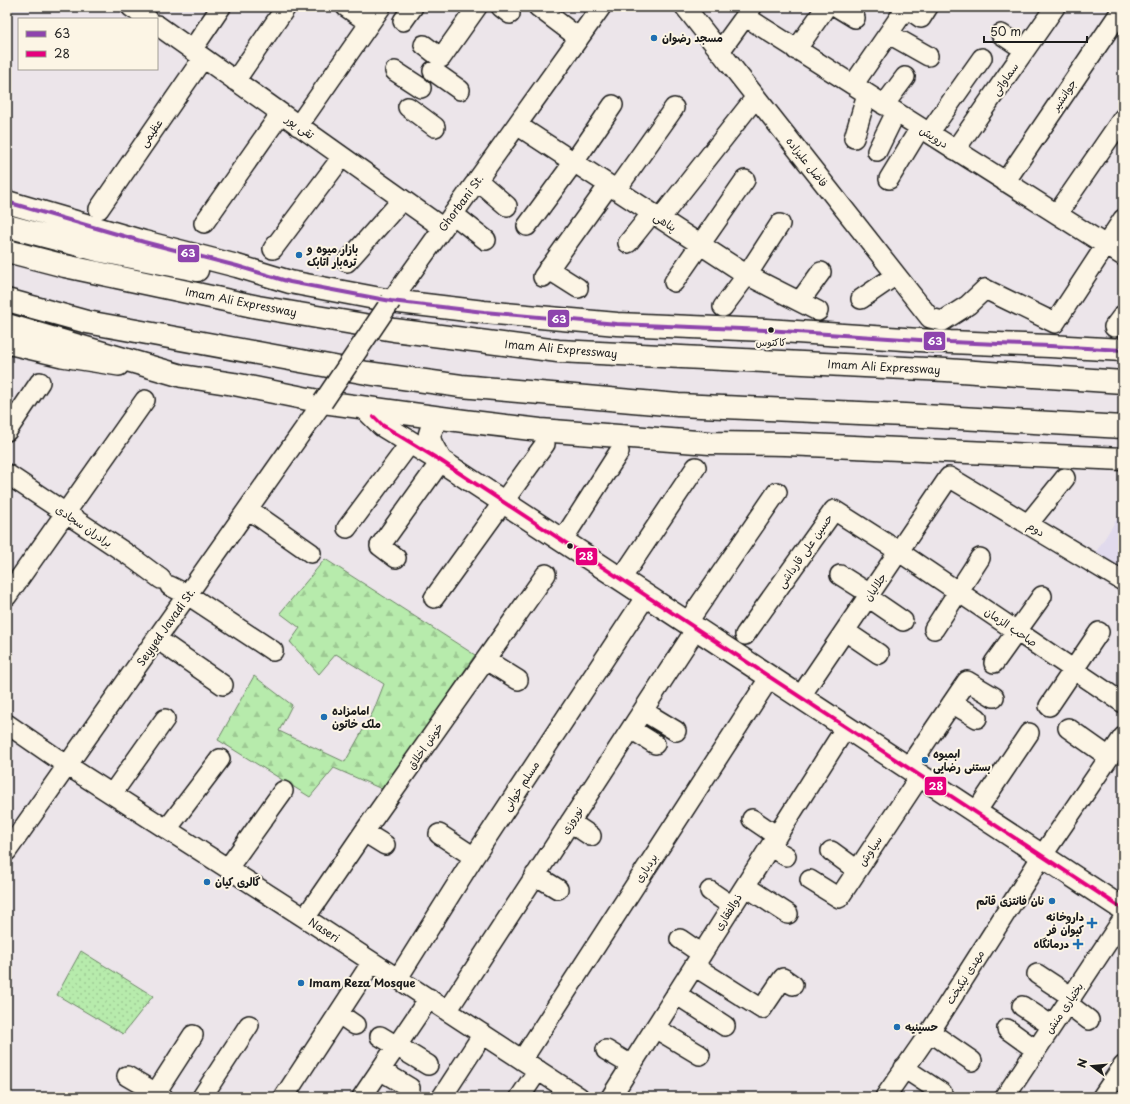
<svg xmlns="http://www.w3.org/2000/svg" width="1130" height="1104" font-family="'Playpen Sans','Playpen Sans Arabic',sans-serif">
<defs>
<pattern id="forest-firs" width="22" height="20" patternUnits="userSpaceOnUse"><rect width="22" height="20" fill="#b7ebac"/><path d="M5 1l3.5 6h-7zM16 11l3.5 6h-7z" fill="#9dc993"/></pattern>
<pattern id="park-dots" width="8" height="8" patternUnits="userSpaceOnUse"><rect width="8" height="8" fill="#b7ebac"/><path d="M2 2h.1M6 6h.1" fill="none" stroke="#9dc993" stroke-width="1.8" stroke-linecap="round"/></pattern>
</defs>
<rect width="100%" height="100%" fill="#ece5ea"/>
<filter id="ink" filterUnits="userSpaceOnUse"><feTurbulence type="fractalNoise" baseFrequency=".025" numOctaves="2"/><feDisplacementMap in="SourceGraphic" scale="8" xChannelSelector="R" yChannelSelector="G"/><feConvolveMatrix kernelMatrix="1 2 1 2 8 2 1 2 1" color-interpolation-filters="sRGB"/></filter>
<g filter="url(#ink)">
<!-- built -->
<path fill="#e1daed" d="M 1120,514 L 1123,516 L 1123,573 L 1094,555 Z"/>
<!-- forest -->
<path fill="url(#forest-firs)" stroke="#6a8464" d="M 325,559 L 475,655 L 384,790 L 334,768 L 310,797 L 218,740 L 254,676 L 292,705 L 279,731 L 345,762 L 373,712 L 384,684 L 336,654 L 319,674 L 290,642 L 300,628 L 280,613 Z"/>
<!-- park -->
<path fill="url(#park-dots)" stroke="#6a8464" d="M 81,951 L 153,996 L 123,1034 L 57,995 Z"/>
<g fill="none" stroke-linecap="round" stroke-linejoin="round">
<defs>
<path id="minor" d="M 131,7 L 148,19
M 346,7 L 369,23
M 501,7 L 510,14
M 538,7 L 579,38
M 685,7 L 930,318 L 943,321 L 968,305 L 985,289 L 1055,323 L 1123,219
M 837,7 L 855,18
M 905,7 L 921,18 L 928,7
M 746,17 L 1123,256
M 403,21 L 413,7
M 157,25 L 443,228
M 889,34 L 928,56
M 1001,34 L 1025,50
M 424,45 L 441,58 L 477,7
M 192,50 L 221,7
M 796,50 L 826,7
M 720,51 L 752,7
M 395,71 L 421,88
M 433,71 L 460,90
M 235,81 L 286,7
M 853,85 L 906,8
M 884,105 L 905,77
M 408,107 L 435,127
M 517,125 L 747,275 L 818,311
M 298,126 L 381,7
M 929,133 L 982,58
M 854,138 L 867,94
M 955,150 L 1055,7
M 877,151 L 896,112
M 889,179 L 920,128
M 477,180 L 507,206
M 1005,182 L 1123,8
M 616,190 L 674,108
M 99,209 L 203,58
M 666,211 L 756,97
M 453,214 L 486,240
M 1057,214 L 1123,118
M 204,223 L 281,113
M 527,226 L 574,162 L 613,105
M 628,243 L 652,213
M 273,249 L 342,157
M 347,262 L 402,200
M 548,269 L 578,288
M 543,277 L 609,185
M 674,282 L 745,180
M 861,299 L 896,275
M 391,301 L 601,7
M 800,301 L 821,272
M 723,307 L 747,275 L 780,224
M 1114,327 L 1123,315
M 7,344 L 62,357 L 119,366
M 7,431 L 40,382
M 7,474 L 130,556 L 161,579
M 248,509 L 311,553
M 1028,524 L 1065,478
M 347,528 L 411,442
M 562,541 L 619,452
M 396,558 L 380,546 L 441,461
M 840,575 L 870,594
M 621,579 L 696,467
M 170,586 L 188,595 L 273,651
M 7,596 L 145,400
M 868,597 L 903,621
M 434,598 L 545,444
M 687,623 L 777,492
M 934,629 L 980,558
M 845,631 L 879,654
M 745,635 L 834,510 L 892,547 L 1123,703
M 157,639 L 223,685
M 486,660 L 518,680
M 994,663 L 1042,596
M 800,697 L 949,477 L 1123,581
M 952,703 L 977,718
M 1049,706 L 1099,632
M 643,711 L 676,731
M 7,724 L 68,766 L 305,918 L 579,1097
M 1068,728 L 1109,757
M 631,729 L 655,744
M 908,768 L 967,681 L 994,697
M 112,794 L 165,719
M 976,812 L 1029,733
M 752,819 L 777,836
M 570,822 L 591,836
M 167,829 L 220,759
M 364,832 L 385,845
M 439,834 L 474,857
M 770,847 L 786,856
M 7,851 L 323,402
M 831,851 L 857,870
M 228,868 L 283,791
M 535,875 L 558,889
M 810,880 L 839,898 L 920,776
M 745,886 L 788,914
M 710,891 L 732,906
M 305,918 L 364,832 L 546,574
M 680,939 L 702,954
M 694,966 L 762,1009 L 783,978 L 793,985
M 1037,974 L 1072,997
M 398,978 L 474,857 L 646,596
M 676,994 L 725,1026
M 1068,1004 L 1089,1020
M 1022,1006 L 1052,1026
M 447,1011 L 696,629
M 339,1014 L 355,1025
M 655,1028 L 700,1055
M 1007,1029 L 1036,1050
M 930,1032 L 972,1061
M 380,1036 L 428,1065
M 606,1050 L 631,1065
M 522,1060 L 770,677
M 904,1068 L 942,1093
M 380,1070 L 410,1088
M 127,1076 L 163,1097
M 153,1097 L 193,1035
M 202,1097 L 249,1025
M 284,1097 L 372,962
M 362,1097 L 429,998
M 442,1097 L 483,1034
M 520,1097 L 538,1070
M 611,1097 L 846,727
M 885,1097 L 930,1032 L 1042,856 L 1123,737
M 1005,1097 L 1123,919
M 1102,1097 L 1123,1066"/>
<path id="major" d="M 365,408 L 382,425 L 441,461 L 1123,909
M 438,418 C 424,438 429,441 441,461"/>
<path id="highway" d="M 7,202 L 144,242 L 237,266 L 290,282 L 391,301 L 484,312 L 617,324 L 766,330 L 950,342 L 1050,346 L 1123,350
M 7,226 L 102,251 L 197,270
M 7,251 L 65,266 L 258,307 L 394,330 L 558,351 L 946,370 L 1123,382
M 7,300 L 87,322 L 367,373 L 461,386 L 678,405 L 905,415 L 1123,427
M 7,325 L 182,376 L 234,384 L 323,402 L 464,421 L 540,430 L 710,443 L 786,444 L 1123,459"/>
</defs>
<!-- minor casing -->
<use href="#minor" stroke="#1c1c1c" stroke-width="22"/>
<!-- major casing -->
<use href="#major" stroke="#1c1c1c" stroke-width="25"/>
<!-- highway casing -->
<use href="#highway" stroke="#1c1c1c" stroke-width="25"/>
<!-- minor -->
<use href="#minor" stroke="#fcf5e5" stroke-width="19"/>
<!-- major -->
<use href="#major" stroke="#fcf5e5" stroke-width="22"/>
<!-- highway -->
<use href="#highway" stroke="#fcf5e5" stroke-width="22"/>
<defs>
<path id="minor-bridge" d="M 323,402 L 391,301"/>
</defs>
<!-- minor-bridge casing -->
<use href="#minor-bridge" stroke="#1c1c1c" stroke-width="22" stroke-linecap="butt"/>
<!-- minor-bridge -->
<use href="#minor-bridge" stroke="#fcf5e5" stroke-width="19"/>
<defs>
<path id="bus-1" d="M 7,202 L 144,242 L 237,266 L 290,282 L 391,301 L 484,312 L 617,324 L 766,330 L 950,342 L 1050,346 L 1123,350"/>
<path id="bus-2" d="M 374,417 L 382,425 L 441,461 L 1123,909"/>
</defs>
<!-- bus-1 casing -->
<use href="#bus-1" stroke="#fcf5e5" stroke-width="7"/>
<!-- bus-2 casing -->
<use href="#bus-2" stroke="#fcf5e5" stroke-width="7"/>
<!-- bus-1 -->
<use href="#bus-1" stroke="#8e44ad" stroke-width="4"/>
<!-- bus-2 -->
<use href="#bus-2" stroke="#e5007d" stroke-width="4"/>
</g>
</g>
<!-- markers -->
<g fill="#1f6fb2" stroke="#fcf5e5" stroke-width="1.5">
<circle cx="654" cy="38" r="4"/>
<circle cx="299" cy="255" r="4"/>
<circle cx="324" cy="717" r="4"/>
<circle cx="925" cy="760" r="4"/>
<circle cx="207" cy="882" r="4"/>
<circle cx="1052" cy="901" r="4"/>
<path d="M1090 917h4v4h4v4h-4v4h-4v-4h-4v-4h4z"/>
<path d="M1076 938h4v4h4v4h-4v4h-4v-4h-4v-4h4z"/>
<circle cx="301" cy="983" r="4"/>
<circle cx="897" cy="1027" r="4"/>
</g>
<g fill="#1c1c1c" stroke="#fcf5e5" stroke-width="1.5">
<circle cx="771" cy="330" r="3.5"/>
<circle cx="570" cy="546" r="3.5"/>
</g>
<g text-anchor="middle" stroke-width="4" stroke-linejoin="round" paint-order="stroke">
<!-- bus labels -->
<g font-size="10" fill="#1c1c1c" stroke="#fcf5e5">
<text x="771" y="346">کاکتوس</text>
</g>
<!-- poi labels -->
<g font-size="11" font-weight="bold" fill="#1c1c1c" stroke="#fcf5e5" text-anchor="start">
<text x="662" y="42">مسجد رضوان</text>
<text x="307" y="253">بازار میوه و<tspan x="307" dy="13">تره‌بار اتابک</tspan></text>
<text x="332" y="715">امامزاده<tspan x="332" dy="13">ملک خاتون</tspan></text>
<text x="933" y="758">ابمیوه<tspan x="933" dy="13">بستنی رضایی</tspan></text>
<text x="215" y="886">گالری کیان</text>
<text x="1044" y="905" text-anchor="end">نان فانتزی قائم</text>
<text x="1084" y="921" text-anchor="end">داروخانه<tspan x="1084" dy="13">کیوان فر</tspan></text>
<text x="1069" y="948" text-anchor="end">درمانگاه</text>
<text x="309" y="987">Imam Reza Mosque</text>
<text x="905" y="1031">حسینیه</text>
</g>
<!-- street labels -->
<g font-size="11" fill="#1c1c1c" stroke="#fcf5e5">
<text transform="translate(1005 79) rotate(-55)" y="4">سماواتی</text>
<text transform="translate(1064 95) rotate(-56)" y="4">جوانشیر</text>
<text transform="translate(300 127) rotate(36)" y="4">تقی پور</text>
<text transform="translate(151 133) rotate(-55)" y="4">عظیمی</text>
<text transform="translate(934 137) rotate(32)" y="4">درویش</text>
<text transform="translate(807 162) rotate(52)" y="4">فاضل علیزاده</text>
<text transform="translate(461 203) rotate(-54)" y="4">Ghorbani St.</text>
<text transform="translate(665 222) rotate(33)" y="4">پناهی</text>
<text transform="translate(241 302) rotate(11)" y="4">Imam Ali Expressway</text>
<text transform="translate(561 349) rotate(5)" y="4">Imam Ali Expressway</text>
<text transform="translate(884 367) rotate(3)" y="4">Imam Ali Expressway</text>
<text transform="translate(84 526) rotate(34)" y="4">برادران سجادی</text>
<text transform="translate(1036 529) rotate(31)" y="4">دوم</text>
<text transform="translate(805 551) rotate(-55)" y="4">حسین علی قارداشی</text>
<text transform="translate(875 587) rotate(-56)" y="4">جلالیان</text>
<text transform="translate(166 627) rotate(-55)" y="4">Seyyed Javadi St.</text>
<text transform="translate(1011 627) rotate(34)" y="4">صاحب الزمان</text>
<text transform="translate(425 746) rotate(-55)" y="4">خوش اخلاق</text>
<text transform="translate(521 786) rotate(-57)" y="4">مسلم خوانی</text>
<text transform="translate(572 820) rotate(-57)" y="4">نوروزی</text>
<text transform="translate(870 851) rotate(-56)" y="4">سیاوش</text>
<text transform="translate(646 868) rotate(-57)" y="4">بردباری</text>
<text transform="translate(728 912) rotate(-58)" y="4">ذوالفقاری</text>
<text transform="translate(324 930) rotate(33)" y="4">Naseri</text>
<text transform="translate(965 977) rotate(-58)" y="4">مهدی نیکبخت</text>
<text transform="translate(1064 1008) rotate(-56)" y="4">بختیاری منش</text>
</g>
</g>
<g stroke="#fcf5e5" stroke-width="1.5">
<rect x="177" y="244" width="23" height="19" rx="4" fill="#8e44ad"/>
<rect x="547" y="309" width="23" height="19" rx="4" fill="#8e44ad"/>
<rect x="923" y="331" width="23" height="20" rx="4" fill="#8e44ad"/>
<rect x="575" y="547" width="23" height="19" rx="4" fill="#e5007d"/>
<rect x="924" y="776" width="23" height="20" rx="4" fill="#e5007d"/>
</g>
<g font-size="11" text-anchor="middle" font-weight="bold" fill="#fff">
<text x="188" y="257">63</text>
<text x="559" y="323">63</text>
<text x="935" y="345">63</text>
<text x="586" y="560">28</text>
<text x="936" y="790">28</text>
</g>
<!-- margin -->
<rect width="1130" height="1104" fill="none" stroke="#fcf5e5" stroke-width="24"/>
<rect x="12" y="12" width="1106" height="1080" fill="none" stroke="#1c1c1c" stroke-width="1.5" filter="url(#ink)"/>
<!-- legend -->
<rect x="18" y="18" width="140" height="52" fill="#fcf5e5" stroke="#a29e95"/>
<rect x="26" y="31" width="20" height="6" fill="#8e44ad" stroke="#a29e95"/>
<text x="54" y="38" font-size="12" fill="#1c1c1c">63</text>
<rect x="26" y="51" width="20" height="6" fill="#e5007d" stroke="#a29e95"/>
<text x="54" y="58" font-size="12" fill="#1c1c1c">28</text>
<!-- north arrow -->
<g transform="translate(1092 1066) rotate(286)" stroke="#fcf5e5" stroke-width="3" paint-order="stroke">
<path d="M0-3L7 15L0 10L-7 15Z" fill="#1c1c1c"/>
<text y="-6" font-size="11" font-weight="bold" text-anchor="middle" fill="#1c1c1c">N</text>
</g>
<!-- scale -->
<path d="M984 36v6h103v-6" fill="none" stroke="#1c1c1c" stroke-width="2"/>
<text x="990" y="36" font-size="12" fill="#1c1c1c" stroke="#fcf5e5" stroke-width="3" paint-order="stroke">50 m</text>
</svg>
